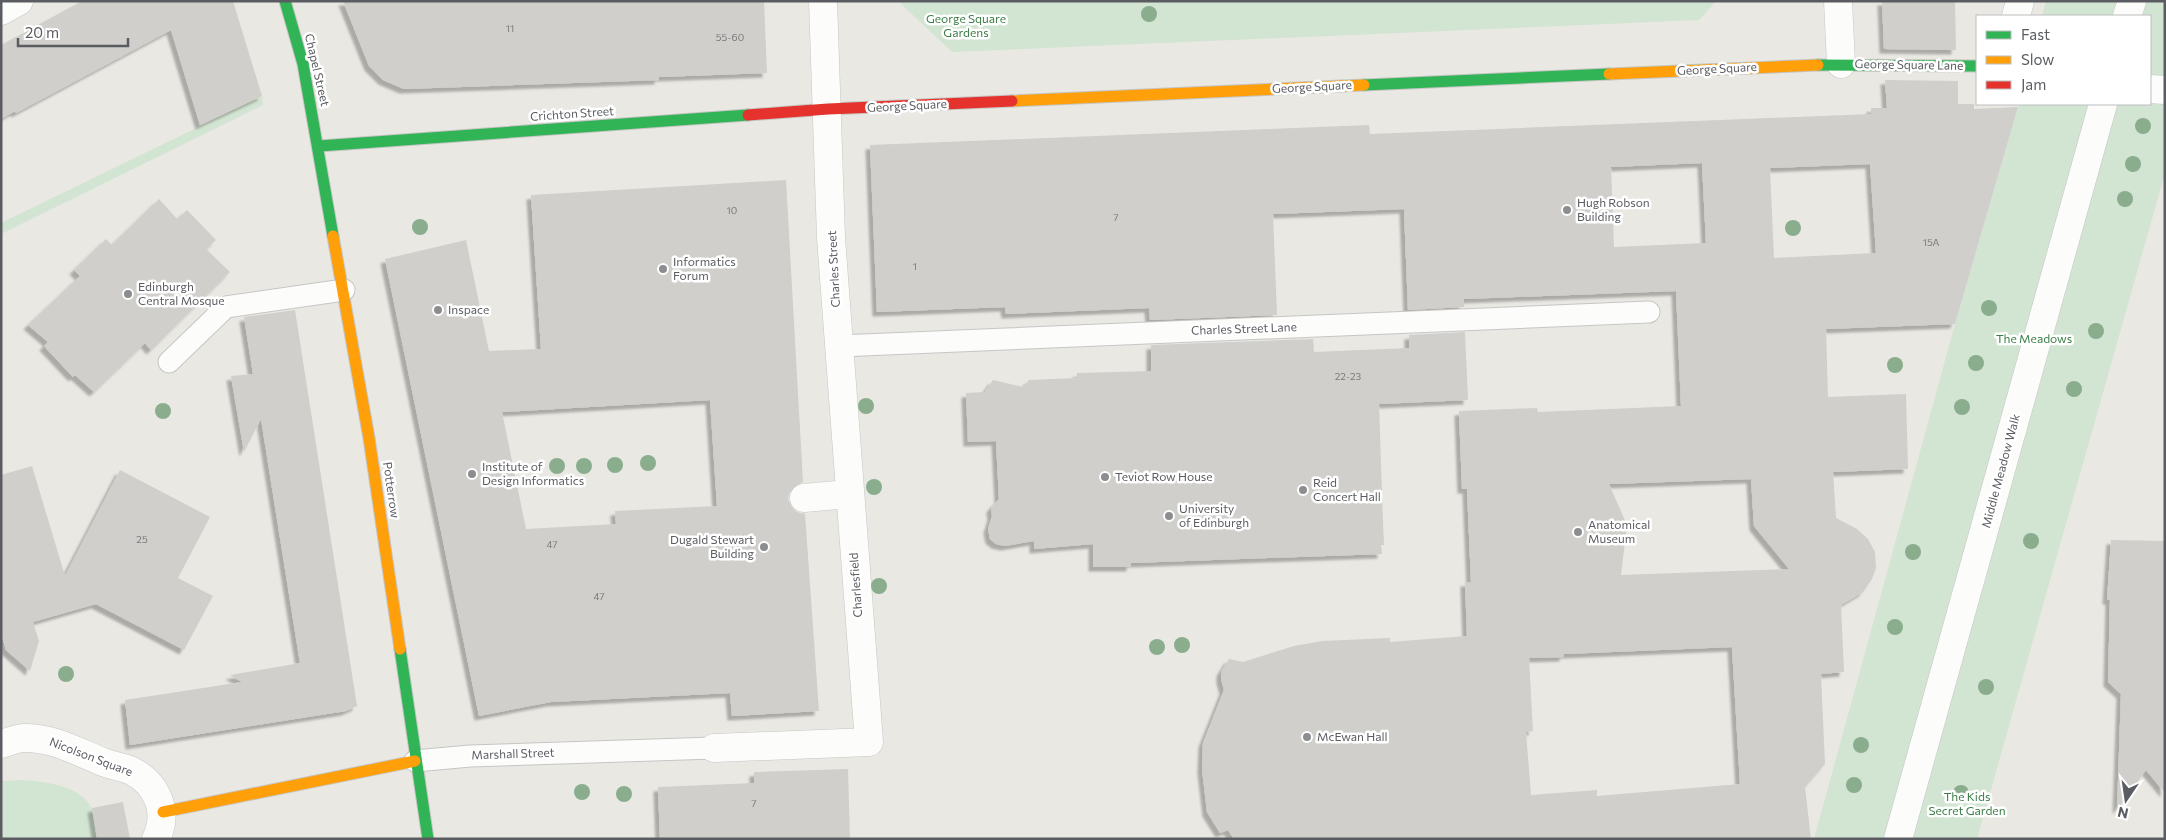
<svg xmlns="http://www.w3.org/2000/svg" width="2166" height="840" font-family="Commissioner,sans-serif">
<defs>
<filter id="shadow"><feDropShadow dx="-4.5" dy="4.5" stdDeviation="1" flood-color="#0004"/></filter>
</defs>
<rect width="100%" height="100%" fill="#e9e8e3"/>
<!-- green -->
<path fill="#d2e4d2" d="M 898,1 L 1716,1 L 1699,20 L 952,52 Z
M 2046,1 L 2165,1 L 2165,173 L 1977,839 L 1814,839 L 1955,324 L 2019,104 L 2150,104 L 2150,16 L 2042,16 Z
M 262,96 L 263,105 L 1,234 L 1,223 Z
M 23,780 C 45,782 79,785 91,807 C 95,815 95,828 97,838 L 1,839 L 1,781 Z"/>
<!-- building -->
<path fill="#d0cfcc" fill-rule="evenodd" filter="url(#shadow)" d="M 82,1 L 233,1 L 262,96 L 200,125 L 171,30 L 16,113 L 15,111 L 1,119 L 1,45 Z
M 343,1 L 764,1 L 767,73 L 659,77 L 659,80 L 404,89 L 383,80 L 369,66 Z
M 1882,1 L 1955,1 L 1956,50 L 1884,49 Z
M 1885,80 L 1958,81 L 1958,104 L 1974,104 L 1974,109 L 2018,107 L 1955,324 L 1826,329 L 1828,397 L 1906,394 L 1908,469 L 1833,472 L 1836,518 L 1857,529 L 1868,539 L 1875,552 L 1876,568 L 1872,579 L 1863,592 L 1841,605 L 1844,672 L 1821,674 L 1825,764 L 1805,787 L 1811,839 L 1234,839 L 1228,830 L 1220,833 L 1207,812 L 1202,769 L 1203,743 L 1224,690 L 1221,679 L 1221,672 L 1229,659 L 1243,662 L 1294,646 L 1322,641 L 1390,638 L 1390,642 L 1467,636 L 1465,582 L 1471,582 L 1467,489 L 1462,489 L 1459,411 L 1537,408 L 1538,412 L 1681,406 L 1676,291 L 1464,299 L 1464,307 L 1408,310 L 1404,209 L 1273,214 L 1277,315 L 1150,320 L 1149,308 L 1006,314 L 1005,307 L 877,312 L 870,145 L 1369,125 L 1370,134 L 1871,114 L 1871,108 L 1887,108 ZM 1702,163 L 1706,243 L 1614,247 L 1611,167 ZM 1870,164 L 1876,253 L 1774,258 L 1770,168 ZM 1751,479 L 1754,526 L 1789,569 L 1621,575 L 1627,525 L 1609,484 ZM 1732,647 L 1740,784 L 1597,796 L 1597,790 L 1531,795 L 1526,732 L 1533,731 L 1529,658 L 1564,657 L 1564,654 Z
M 786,180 L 803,482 L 795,486 L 790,491 L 788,499 L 792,507 L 797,512 L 805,514 L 819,711 L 732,716 L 730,693 L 551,702 L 479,716 L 385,259 L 466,240 L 489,351 L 541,349 L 531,195 ZM 710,400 L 717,506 L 615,511 L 616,524 L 526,529 L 502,412 Z
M 159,199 L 177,219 L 187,210 L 216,240 L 206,249 L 230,272 L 151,350 L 145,343 L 94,392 L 75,375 L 73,377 L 44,346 L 48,342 L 28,325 L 80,276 L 74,270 L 106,239 L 112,245 Z
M 295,310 L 357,706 L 346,711 L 130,745 L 125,700 L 242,682 L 230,675 L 300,663 L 261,419 L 244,452 L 231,376 L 253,374 L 244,317 Z
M 1465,332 L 1468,400 L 1379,404 L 1383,522 L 1384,545 L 1381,545 L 1382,554 L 1131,563 L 1131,567 L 1093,567 L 1093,544 L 1034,549 L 1034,541 L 1005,546 L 996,544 L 990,539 L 988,529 L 992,516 L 991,508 L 999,499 L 996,441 L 968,442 L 966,393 L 985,392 L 993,380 L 1023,387 L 1029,380 L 1077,378 L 1077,373 L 1151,371 L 1151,345 L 1313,339 L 1314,352 L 1409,348 L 1409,335 Z
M 32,466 L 65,576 L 120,470 L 210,517 L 178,578 L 213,596 L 184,650 L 96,604 L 33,622 L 39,641 L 30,671 L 6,650 L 1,633 L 1,475 Z
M 2111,540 L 2165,541 L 2165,793 L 2146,770 L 2117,810 L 2121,694 L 2108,682 L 2110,600 L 2107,600 Z
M 848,769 L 850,839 L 660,839 L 658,787 L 754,783 L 754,772 Z
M 123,802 L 130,839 L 97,839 L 92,808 Z"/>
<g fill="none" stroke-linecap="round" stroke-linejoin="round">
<defs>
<path id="lane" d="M 839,346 L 1649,312
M 169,362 L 226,307 L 344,290
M 415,761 L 470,756 L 714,748"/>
<path id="street" d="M 1838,1 L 1841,64
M 1,11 L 19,1
M 2016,16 L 2020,1
M 2127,16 L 2132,1
M 2150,89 L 2165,90
M 804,498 L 849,494
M 1,744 C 8,742 17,738 24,738 C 54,738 76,751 103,762 C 112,766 124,767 132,771 C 158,785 169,812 156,839
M 714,748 L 869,742 L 831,238 L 823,1
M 1898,839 L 2103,104"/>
<path id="fast" d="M 285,1 L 303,64 L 333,236
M 1818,65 L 1977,66
M 1364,85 L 1609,74
M 319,146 L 748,115
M 400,649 L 428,839"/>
<path id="slow" d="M 1609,74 L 1818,65
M 1012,101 L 1364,85
M 333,236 L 369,438 L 400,649
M 163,812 L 415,761"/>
<path id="jam" d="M 748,115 L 828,109 L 1012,101"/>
</defs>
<!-- lane casing -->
<use href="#lane" stroke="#c6c6c6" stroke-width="23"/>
<!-- street casing -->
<use href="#street" stroke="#c6c6c6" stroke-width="29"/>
<!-- fast casing -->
<use href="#fast" stroke="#c5c5c3" stroke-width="13"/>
<!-- slow casing -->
<use href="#slow" stroke="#c5c5c3" stroke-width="13"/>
<!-- jam casing -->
<use href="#jam" stroke="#c5c5c3" stroke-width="13"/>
<!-- lane -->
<use href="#lane" stroke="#fcfcfb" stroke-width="21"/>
<!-- street -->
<use href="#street" stroke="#fcfcfb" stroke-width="28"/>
<!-- fast -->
<use href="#fast" stroke="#30b455" stroke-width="11"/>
<!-- slow -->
<use href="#slow" stroke="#ff9f0a" stroke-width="11"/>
<!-- jam -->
<use href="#jam" stroke="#e5322d" stroke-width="11"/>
</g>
<!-- trees -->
<g fill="#8aad8d">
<circle cx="1149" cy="14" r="8"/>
<circle cx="2143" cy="126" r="8"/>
<circle cx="2133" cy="164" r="8"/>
<circle cx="2125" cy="199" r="8"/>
<circle cx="420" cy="227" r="8"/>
<circle cx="1793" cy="228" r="8"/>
<circle cx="1989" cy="308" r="8"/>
<circle cx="2096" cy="331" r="8"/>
<circle cx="1976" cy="363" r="8"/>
<circle cx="1895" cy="365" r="8"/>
<circle cx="2074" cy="389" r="8"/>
<circle cx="866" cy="406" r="8"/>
<circle cx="1962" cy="407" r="8"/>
<circle cx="163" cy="411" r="8"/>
<circle cx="648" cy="463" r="8"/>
<circle cx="615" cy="465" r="8"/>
<circle cx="557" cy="466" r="8"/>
<circle cx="584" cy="466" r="8"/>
<circle cx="874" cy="487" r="8"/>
<circle cx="2031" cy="541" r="8"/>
<circle cx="1913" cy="552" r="8"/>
<circle cx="879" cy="586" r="8"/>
<circle cx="1895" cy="627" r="8"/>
<circle cx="1182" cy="645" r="8"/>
<circle cx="1157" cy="647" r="8"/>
<circle cx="66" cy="674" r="8"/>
<circle cx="1986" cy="687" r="8"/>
<circle cx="1861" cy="745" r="8"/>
<circle cx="1854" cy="785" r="8"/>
<circle cx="582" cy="792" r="8"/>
<circle cx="1961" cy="793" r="8"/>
<circle cx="624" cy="794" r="8"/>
</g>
<!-- markers -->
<g fill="#8c8d8e" stroke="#fff" stroke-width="2">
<circle cx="1567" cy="210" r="5"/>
<circle cx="663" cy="269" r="5"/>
<circle cx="128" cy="294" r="5"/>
<circle cx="438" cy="310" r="5"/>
<circle cx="472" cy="474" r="5"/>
<circle cx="1105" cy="477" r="5"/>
<circle cx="1303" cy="490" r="5"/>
<circle cx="1169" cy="516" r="5"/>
<circle cx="1578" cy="532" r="5"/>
<circle cx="764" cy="547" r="5"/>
<circle cx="1307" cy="737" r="5"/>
</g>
<g text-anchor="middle" stroke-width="5" stroke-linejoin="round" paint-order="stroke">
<!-- number labels -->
<g font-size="10" fill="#797a7d">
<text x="510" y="32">11</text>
<text x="730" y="41">55-60</text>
<text x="732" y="214">10</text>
<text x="1116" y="221">7</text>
<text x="1931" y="246">15A</text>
<text x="915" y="270">1</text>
<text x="1348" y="380">22-23</text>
<text x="142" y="543">25</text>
<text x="552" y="548">47</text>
<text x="599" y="600">47</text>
<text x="754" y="807">7</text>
</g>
<!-- park labels -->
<g font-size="12" fill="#3c7d47" stroke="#fff">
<text x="966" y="23">George Square<tspan x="966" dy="14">Gardens</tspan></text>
<text x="2034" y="343">The Meadows</text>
<text x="1967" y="801">The Kids<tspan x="1967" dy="14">Secret Garden</tspan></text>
</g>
<!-- street labels -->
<g font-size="12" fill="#5a5c61" stroke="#fff">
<text transform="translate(1909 65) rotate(1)" y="4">George Square Lane</text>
<text transform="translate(1717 69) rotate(-3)" y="4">George Square</text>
<text transform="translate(317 70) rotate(77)" y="4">Chapel Street</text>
<text transform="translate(1312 87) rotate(-3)" y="4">George Square</text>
<text transform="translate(907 106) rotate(-3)" y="4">George Square</text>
<text transform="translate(572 114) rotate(-4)" y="4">Crichton Street</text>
<text transform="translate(834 269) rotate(-93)" y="4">Charles Street</text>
<text transform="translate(1244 329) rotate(-2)" y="4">Charles Street Lane</text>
<text transform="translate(2001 471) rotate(-75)" y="4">Middle Meadow Walk</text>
<text transform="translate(391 490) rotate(82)" y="4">Potterrow</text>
<text transform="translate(856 585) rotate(-94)" y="4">Charlesfield</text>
<text transform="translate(513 754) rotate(-2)" y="4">Marshall Street</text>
<text transform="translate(91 757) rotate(21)" y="4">Nicolson Square</text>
</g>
<!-- poi labels -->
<g font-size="12" fill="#5a5c61" stroke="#fff" text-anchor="start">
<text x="1577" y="207">Hugh Robson<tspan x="1577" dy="14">Building</tspan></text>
<text x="673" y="266">Informatics<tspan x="673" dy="14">Forum</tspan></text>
<text x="138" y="291">Edinburgh<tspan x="138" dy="14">Central Mosque</tspan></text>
<text x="448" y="314">Inspace</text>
<text x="482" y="471">Institute of<tspan x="482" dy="14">Design Informatics</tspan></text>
<text x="1115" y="481">Teviot Row House</text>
<text x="1313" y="487">Reid<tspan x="1313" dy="14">Concert Hall</tspan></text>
<text x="1179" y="513">University<tspan x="1179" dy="14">of Edinburgh</tspan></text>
<text x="1588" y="529">Anatomical<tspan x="1588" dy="14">Museum</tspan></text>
<text x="754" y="544" text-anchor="end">Dugald Stewart<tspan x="754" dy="14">Building</tspan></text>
<text x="1317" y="741">McEwan Hall</text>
</g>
</g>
<!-- border -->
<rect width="2166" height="840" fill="none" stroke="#5a5c61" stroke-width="5"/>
<!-- legend -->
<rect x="1976" y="15" width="175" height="90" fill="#ffffff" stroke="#bdbec0"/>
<rect x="1986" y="31" width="25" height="8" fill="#30b455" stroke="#bdbec0"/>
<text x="2021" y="40" font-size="15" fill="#5a5c61">Fast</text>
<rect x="1986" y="56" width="25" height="8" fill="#ff9f0a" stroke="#bdbec0"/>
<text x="2021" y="65" font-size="15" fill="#5a5c61">Slow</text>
<rect x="1986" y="81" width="25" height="8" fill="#e5322d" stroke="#bdbec0"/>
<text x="2021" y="90" font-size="15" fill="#5a5c61">Jam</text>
<!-- north arrow -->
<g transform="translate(2126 800) rotate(193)" stroke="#ffffff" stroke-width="4" paint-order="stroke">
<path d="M0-4L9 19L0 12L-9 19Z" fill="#5a5c61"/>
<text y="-8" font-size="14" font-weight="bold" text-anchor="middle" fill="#5a5c61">N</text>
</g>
<!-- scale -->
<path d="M18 38v8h110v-8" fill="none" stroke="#5a5c61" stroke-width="2.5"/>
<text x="25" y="38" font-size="15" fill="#5a5c61" stroke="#ffffff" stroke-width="4" paint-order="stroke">20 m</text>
</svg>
